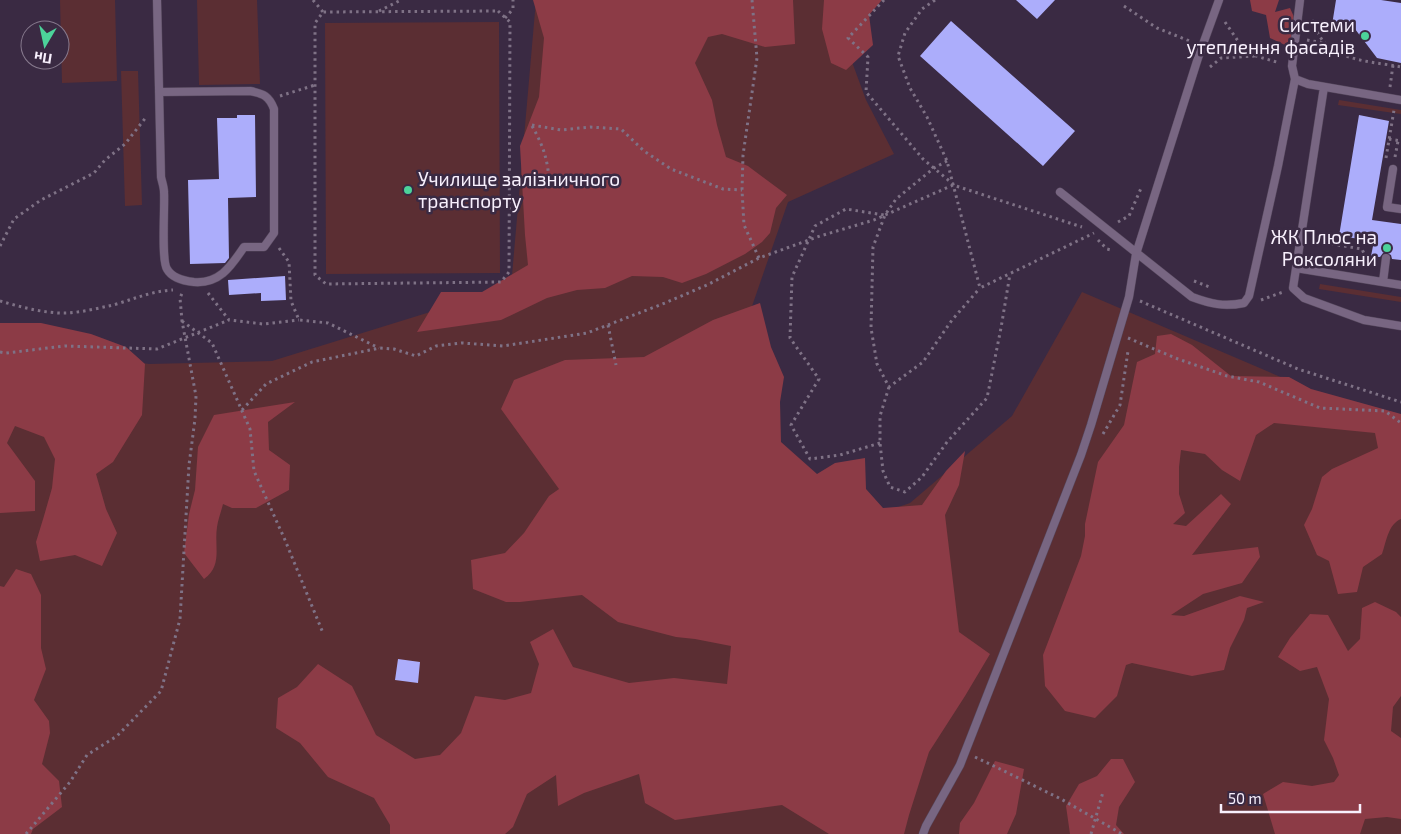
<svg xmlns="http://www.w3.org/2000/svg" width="1401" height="834" font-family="'Exo 2',sans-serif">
<rect width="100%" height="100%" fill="#3a2a43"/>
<!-- green -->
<path fill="#5b2e33" d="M 60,0 L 115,0 L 117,81 L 62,83 Z
M 197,0 L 257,0 L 260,84 L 199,85 Z
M 536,0 L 869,0 L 841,32 L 866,100 L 894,154 L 788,202 L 750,312 L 780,454 L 875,515 L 910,503 L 1012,416 L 1082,292 L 1311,390 L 1401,421 L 1401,834 L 0,834 L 0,342 L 149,364 L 272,361 L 511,287 Z
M 499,22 L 500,273 L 326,274 L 325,23 Z
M 121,71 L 138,71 L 142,205 L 125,206 Z
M 1339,100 L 1401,110 L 1401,114 L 1338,105 Z
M 1320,284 L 1401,297 L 1401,302 L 1319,289 Z"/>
<!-- forest -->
<path fill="#8c3b46" d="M 533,0 L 793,0 L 795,44 L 765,47 L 722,34 L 708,37 L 695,63 L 712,100 L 717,125 L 726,157 L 748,166 L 787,195 L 776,208 L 770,233 L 762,242 L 745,254 L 706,274 L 682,283 L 663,277 L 632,276 L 605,288 L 577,290 L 547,298 L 501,320 L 417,332 L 441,292 L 482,292 L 528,265 L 525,235 L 520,146 L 539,97 L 544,38 Z
M 824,0 L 882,0 L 869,15 L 873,45 L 846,70 L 831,63 L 822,29 Z
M 1250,0 L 1279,0 L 1275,12 L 1290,8 L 1294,17 L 1293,37 L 1285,45 L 1270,38 L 1266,15 L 1252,11 Z
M 760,303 L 771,347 L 784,377 L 780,402 L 781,442 L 817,474 L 835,463 L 865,458 L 866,489 L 883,508 L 922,505 L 946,471 L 965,451 L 959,485 L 945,515 L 959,632 L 990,654 L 965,696 L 929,752 L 909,815 L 904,834 L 829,834 L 782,805 L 675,820 L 645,803 L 639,774 L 584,793 L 558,806 L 556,775 L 527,794 L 513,827 L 505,834 L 390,834 L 390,825 L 374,798 L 328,777 L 300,743 L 276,728 L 278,698 L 297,687 L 318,664 L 352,686 L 376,735 L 415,759 L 440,755 L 461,733 L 475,696 L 505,700 L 531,693 L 539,664 L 530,642 L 553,629 L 573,667 L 629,683 L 674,678 L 727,684 L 731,646 L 695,639 L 676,637 L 618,622 L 582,595 L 520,602 L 506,602 L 473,589 L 471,560 L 505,553 L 524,533 L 549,496 L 559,489 L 501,409 L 514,380 L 565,360 L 644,357 L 713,320 Z
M 0,323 L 41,323 L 91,334 L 126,347 L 145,364 L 142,415 L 113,462 L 96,474 L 106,509 L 117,533 L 102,566 L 75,555 L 40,561 L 36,542 L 44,516 L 52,488 L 55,459 L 44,437 L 15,426 L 7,443 L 35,481 L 35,511 L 0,513 Z
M 1171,334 L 1192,345 L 1231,376 L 1289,377 L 1311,389 L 1401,414 L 1401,519 C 1388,524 1386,543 1382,554 L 1363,567 L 1357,592 L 1338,594 L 1329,561 L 1317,555 L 1304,525 L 1312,509 L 1322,477 L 1332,469 L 1378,448 L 1375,433 L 1274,423 L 1256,435 L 1240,481 L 1222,470 L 1205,454 L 1181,450 L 1179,467 L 1179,494 L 1185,513 L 1173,524 L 1186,526 L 1221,494 L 1231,504 L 1192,555 L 1258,547 L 1260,557 L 1242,583 L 1203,594 L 1171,615 L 1184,616 L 1240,596 L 1264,602 L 1247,608 L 1244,620 L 1230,648 L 1224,670 L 1192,676 L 1132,663 L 1126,665 L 1117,696 L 1095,718 L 1065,711 L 1045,686 L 1043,655 L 1081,556 L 1085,536 L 1085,524 L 1098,462 L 1124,425 L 1137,362 L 1155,354 L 1157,336 Z
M 295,402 L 268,422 L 269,450 L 290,465 L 289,490 L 256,508 L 232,508 L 223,504 C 221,512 218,520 217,527 C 214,547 223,565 204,579 L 184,553 L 189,514 L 195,490 L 198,447 L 214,415 Z
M 16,569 L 31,574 L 41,595 L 41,648 L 46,669 L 34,700 L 49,721 L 50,733 L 42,764 L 59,781 L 62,807 L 33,829 L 31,834 L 0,834 L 0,586 L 4,587 Z
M 1375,602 L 1396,612 L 1401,617 L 1401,696 L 1393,707 L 1391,731 L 1401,738 L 1401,819 L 1387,817 L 1365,819 L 1360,834 L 1275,834 L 1263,794 L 1283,782 L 1312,786 L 1334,782 L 1339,775 L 1333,758 L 1324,740 L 1329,699 L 1317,667 L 1300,671 L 1278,657 L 1290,638 L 1310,614 L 1328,615 L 1348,651 L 1360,639 L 1362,608 Z
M 1111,759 L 1123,759 L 1135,782 L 1119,807 L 1116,825 L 1124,834 L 1070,834 L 1066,806 L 1079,784 L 1097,776 Z
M 995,761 L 1024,769 L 1016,814 L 1007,834 L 959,834 L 960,823 L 974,803 Z"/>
<!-- building -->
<path fill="#acadfb" d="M 1016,0 L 1055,0 L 1037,19 Z
M 1336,0 L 1381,0 L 1401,3 L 1401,63 L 1377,58 L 1355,29 L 1332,25 Z
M 951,21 L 1075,131 L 1043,166 L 920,56 Z
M 237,115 L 255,115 L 256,197 L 228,198 L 229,258 L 225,263 L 190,264 L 188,180 L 219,179 L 217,118 L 237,118 Z
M 1359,115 L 1389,121 L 1372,220 L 1401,224 L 1401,260 L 1392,259 L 1391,255 L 1387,253 L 1383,253 L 1380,257 L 1371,256 L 1374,241 L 1339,236 Z
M 285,276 L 286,300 L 261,301 L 261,293 L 229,295 L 228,280 Z
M 398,659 L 420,662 L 418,683 L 395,680 Z"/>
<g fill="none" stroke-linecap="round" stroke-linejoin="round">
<defs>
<path id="service" d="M 157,0 L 161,177 C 162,182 164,187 164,192 C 165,206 161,260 167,269 C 172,278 184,281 194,282 C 220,284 231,266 244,247 L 264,247 L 274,233 L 274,109 C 269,96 264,94 250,91 L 159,92
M 1295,79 L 1308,84 L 1401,100
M 1324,87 L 1293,288 L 1304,298 L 1364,320 L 1401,326
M 1393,169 L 1387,207 L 1401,209
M 1060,192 L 1192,297 C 1211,304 1224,307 1244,303 L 1249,296 L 1278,166 L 1295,79 L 1292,66 L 1300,0
M 1296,268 L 1401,285
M 1383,282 L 1386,258
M 923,834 L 926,826 L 960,765 L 1081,455 L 1091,425 L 1129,297 L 1136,254 L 1198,58 L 1219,0"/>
</defs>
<!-- service casing -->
<use href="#service" stroke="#55475c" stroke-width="9"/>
<!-- path -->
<path stroke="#7f7286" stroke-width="3" stroke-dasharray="2.5 4" stroke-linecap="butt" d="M 313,0 L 323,12
M 752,0 L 757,58 L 743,155 L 742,190 L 744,225 L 759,258
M 884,0 L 848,38 L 868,57 L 866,92 L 923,159 L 953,184
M 935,0 L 922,9 L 905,33 L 898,56 L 910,88 L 927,117 L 947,161 L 980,288 L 1094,233
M 1124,6 L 1157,28 L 1192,42
M 379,11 L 401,0
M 498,11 L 510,22 L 509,272 L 501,282 L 326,284 L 315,275 L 315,23 L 323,12 Z
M 505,18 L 513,9 L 513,0
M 1312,20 C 1316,28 1319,38 1326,44 C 1345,62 1377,62 1401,67
M 1225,22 L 1238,41 L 1256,56 L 1280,63
M 1307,40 L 1324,43
M 1210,67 L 1221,58 L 1255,56
M 1390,87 L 1393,65
M 280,96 L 315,85
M 532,125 L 561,130 L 590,127 L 621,129 L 644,151 L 671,169 L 723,189 L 742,190
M 532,126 C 545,149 547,159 550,185
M 1389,139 L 1401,141
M 1395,157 L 1398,141
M 1386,158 L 1394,110
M 947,161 L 934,168 L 896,199 L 885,215 L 873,247 L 871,328 L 877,364 L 889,387 L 923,362 L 952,320 L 980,288
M 1118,222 L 1129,216 L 1142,186
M 1098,240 L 1107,249 L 1111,250
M 1313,240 L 1313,241 L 1362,249 L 1370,267
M 0,246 L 14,219 L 41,200 L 94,173 L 105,160 L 125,144 L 147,116
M 279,248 L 289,262 L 291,301 L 299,320 L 328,323 L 379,348
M 1194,281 L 1212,288
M 208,293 L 229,320 L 263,324 L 299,320
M 1261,300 L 1283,292
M 0,301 C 21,307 46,314 68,313 C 83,312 99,308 113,305 C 134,299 152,291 173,290
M 1140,301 L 1298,369 L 1401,402
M 182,321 L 212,343 L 250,429 L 254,471 L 285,540 L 323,633
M 608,325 L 616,365
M 1128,338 L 1178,359 L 1227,376 L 1259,382 L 1320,408 L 1385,411 L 1401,423
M 0,352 L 6,353 L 65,346 L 157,349 L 229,320
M 889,387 L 880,416 L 880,443 L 883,471 L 890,487 L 905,492 L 922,477 L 947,442 L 987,398 L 1001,328 L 1010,274
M 242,410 L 266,384 L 312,362 L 380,348 L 394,349 L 416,356 L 436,346 L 462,343 L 503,346 L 587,333 L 665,303 L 707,285 L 759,258 L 820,236 L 874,220 L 953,185 L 1082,227
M 1103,434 L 1120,405 L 1128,351
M 880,443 L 840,455 L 810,459 L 791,425 L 819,379 L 790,338 L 792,277 L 815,226 L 846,209 L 884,215
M 975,757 L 1000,769 L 1061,799 L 1122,834
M 26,834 L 70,782 L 87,755 L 117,736 L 161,691 L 180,619 L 189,465 L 195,419 L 196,396 L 182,321 L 180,298 L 183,291
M 1091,834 L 1103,792"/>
<!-- service -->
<use href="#service" stroke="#786682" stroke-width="8"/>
</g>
<!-- markers -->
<g fill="#4cd39a" stroke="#3a2a43" stroke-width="2">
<circle cx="1365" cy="36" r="5"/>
<circle cx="408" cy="190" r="5"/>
<circle cx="1387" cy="248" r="5"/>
</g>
<g text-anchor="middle" stroke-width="5" stroke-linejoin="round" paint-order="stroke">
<!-- poi labels -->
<g font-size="19" fill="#f8f0fd" stroke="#3a2a43" text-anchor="end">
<text x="1355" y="32">Системи<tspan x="1355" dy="22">утеплення фасадів</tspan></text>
<text x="418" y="186" text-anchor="start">Училище залізничного<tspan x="418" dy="22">транспорту</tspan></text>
<text x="1377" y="244">ЖК Плюс на<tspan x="1377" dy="22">Роксоляни</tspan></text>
</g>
</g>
<!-- north arrow -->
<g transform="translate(45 45) rotate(189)"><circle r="24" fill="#3a2a43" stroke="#86798d"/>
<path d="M0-4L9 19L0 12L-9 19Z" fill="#4cd39a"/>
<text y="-8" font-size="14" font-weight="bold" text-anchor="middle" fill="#f8f0fd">Пн</text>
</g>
<!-- scale -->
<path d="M1221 804v8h139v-8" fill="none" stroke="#f8f0fd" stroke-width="2.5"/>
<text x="1228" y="804" font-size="15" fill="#f8f0fd" stroke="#3a2a43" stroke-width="4" paint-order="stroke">50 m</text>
</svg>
